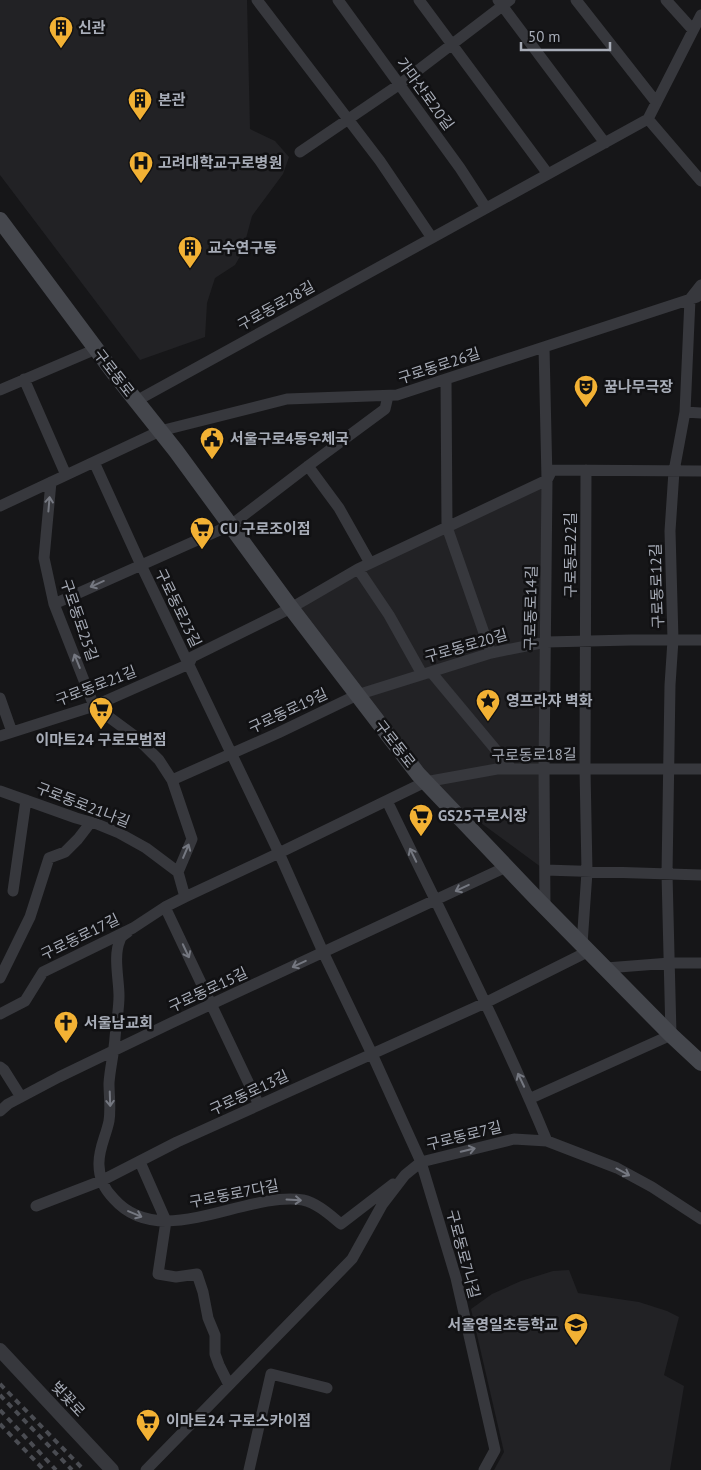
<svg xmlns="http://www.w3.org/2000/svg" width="701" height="1470" font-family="'PT Sans','Noto Sans KR',sans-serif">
<rect width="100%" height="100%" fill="#161618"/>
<!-- built -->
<path fill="#222225" d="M 0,0 L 247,0 L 250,129 L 275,141 L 289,157 L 283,174 L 252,216 L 242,253 L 235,265 L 215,278 L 207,303 L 205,337 L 140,360 L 0,175 Z
M 547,480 L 545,870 L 425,782 L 297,611 L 370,563 Z
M 569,1270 L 578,1293 L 639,1302 L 667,1311 L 679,1317 L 664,1375 L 684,1386 L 670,1470 L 494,1470 L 504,1452 L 471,1309 L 492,1294 L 521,1281 L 553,1271 Z"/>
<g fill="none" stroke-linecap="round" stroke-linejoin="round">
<!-- minor -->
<path stroke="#37383d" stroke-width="11" d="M 257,0 L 380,161 L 432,238
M 338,0 L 460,168 L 486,208
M 419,0 L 548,174
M 498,0 L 605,143
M 576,0 L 656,102
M 666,0 L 693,30
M 648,119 L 701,181
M 300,152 L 400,84 L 510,0
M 544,347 L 547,480 L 544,769 L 545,907
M 24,379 L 66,475
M 446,379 L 447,527 L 491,653
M 0,390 L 96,349
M 136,401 L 648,119 L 701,15
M 685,412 L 701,413
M 94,462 L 141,565 L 279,853 L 323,952 L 372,1054 L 421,1162 L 456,1278 L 495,1450 L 484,1470
M 308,466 L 339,508 L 370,563
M 51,482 L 44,558 L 54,604 L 94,706 L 136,737 L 159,760 L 172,780 L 192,839 L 178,872 L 185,897
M 0,506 L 160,431 L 287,399 L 397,395 L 697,297
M 358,569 L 389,615 L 422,674
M 54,604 L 231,525 L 308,466 L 385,409 L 388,396
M 431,672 L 511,768
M 0,698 L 12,732
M 0,736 L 94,706 L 189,664 L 192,657 L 291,608 L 358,569 L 547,480 L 552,470 L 701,471
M 172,780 L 278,733 L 357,695 L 491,653 L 546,642 L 631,640 L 701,640
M 0,791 L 76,818 L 97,824 L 119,833 L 146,848 L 178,872
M 387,801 C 441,913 499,1025 547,1141
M 545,870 L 701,875
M 13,891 L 26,800
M 165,907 L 259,1105
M 128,932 C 125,934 121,936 120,940 C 113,956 119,979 119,996 C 119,1010 116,1024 115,1038 C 114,1053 110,1068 109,1083 C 109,1096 111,1108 109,1121 C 106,1136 98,1150 99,1165 C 99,1178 105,1190 114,1199 C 161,1252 244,1191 303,1200 C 317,1203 330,1215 341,1224 L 393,1184
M 582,944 L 587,872 L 585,769 L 586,470
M 606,968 L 670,963 L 701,963
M 0,978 L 30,917 L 49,858 L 65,852 L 78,839 L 91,822
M 0,1014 L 25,1001 L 43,972 L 133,928 L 165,907 L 185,897 L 279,853 L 425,782 L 497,769 L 701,769
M 0,1067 L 4,1070 L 21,1097
M 529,1099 L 671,1035 L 667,874 L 670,685 L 673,640 L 670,531 L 674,471 L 685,412 L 690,299 L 701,285
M 0,1111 L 8,1104 L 59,1077 L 171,1023 L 506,867
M 140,1162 L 166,1221 L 158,1274 L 176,1277 L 197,1274 L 203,1292 L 208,1318 L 215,1335 L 215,1354 L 219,1365 L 229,1385
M 36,1206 L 101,1181 L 177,1142 L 485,1003 L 589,951
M 146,1470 L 352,1259 L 382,1205 L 405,1175 L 421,1162 L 514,1139 L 547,1141 L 617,1168 L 652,1187 L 701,1219
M 249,1470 L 271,1374 L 327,1388"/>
<!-- tertiary -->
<path stroke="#37383d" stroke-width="14" d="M 0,1350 L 112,1470"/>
<!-- secondary -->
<path stroke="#45474d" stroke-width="16" d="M 0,220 L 114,373 L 176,451 L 291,608 L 418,774 L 537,899 L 671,1035 L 701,1063"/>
<!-- rail -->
<path stroke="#4a4c52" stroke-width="4" stroke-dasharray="6 5" stroke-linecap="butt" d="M 0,1384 L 84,1470
M 0,1395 L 72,1470
M 0,1410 L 56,1470
M 0,1424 L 44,1470"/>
</g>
<!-- one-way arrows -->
<defs><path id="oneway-shaft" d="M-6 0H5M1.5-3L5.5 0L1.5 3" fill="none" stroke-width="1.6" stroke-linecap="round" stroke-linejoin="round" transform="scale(1.25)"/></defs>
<g stroke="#757881">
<use href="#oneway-shaft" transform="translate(49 504) rotate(-85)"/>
<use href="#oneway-shaft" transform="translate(97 584) rotate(156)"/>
<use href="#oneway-shaft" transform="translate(77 661) rotate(-112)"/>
<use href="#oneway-shaft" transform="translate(186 851) rotate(-67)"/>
<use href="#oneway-shaft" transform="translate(413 855) rotate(-116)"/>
<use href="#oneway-shaft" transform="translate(462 888) rotate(155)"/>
<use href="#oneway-shaft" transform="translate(186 951) rotate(65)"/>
<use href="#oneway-shaft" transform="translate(299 964) rotate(155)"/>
<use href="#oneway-shaft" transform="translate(521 1080) rotate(-115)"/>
<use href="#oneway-shaft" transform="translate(110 1099) rotate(88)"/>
<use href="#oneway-shaft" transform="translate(468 1150) rotate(-14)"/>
<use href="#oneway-shaft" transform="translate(623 1172) rotate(28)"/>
<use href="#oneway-shaft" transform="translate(294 1200) rotate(3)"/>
<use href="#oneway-shaft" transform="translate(135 1214) rotate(23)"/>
</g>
<!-- icons -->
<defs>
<symbol id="building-pin" viewBox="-11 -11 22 30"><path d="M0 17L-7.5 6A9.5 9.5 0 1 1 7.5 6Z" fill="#f2b134" stroke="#111113"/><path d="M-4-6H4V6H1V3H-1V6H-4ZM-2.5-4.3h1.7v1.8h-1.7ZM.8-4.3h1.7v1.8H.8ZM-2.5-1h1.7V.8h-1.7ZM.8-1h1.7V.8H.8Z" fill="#111"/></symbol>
<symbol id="hospital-pin" viewBox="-11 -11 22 30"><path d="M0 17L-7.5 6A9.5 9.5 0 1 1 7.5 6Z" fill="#f2b134" stroke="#111113"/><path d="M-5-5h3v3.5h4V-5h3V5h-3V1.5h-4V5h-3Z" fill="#111"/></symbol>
<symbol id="theatre-pin" viewBox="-11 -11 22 30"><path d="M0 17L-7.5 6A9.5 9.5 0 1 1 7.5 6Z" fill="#f2b134" stroke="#111113"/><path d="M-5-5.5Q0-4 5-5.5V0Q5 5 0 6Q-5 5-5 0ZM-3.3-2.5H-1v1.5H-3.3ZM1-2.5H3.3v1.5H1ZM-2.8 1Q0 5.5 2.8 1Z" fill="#111"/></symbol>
<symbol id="civic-pin" viewBox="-11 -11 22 30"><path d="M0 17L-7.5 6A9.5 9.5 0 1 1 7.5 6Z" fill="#f2b134" stroke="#111113"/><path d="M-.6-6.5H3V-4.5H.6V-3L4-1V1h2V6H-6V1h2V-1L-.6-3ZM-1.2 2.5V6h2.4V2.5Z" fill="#111"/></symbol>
<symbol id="supermarket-pin" viewBox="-11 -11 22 30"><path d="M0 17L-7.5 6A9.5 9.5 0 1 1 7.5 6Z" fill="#f2b134" stroke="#111113"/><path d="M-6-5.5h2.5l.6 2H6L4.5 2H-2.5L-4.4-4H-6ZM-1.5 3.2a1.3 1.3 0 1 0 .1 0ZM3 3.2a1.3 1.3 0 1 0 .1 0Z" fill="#111"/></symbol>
<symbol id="sight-pin" viewBox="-11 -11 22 30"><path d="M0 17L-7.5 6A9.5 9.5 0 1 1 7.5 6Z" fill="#f2b134" stroke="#111113"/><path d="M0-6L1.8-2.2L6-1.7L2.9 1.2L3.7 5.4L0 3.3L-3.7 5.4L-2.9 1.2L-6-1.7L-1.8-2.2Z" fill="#111"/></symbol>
<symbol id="church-pin" viewBox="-11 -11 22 30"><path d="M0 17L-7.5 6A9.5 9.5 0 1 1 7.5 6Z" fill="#f2b134" stroke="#111113"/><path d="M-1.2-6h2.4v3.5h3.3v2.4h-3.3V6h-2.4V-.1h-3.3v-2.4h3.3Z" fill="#111"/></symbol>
<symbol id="school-pin" viewBox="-11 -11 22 30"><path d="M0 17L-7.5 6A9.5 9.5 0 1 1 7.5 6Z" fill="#f2b134" stroke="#111113"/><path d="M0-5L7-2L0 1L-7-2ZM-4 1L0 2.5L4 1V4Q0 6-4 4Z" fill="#111"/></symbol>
</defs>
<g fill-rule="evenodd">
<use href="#building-pin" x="47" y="14" width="28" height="38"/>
<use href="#building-pin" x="126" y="86" width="28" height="38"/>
<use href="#hospital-pin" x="127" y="149" width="28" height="38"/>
<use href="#building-pin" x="176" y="234" width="28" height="38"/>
<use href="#theatre-pin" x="572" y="373" width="28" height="38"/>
<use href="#civic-pin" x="198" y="425" width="28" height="38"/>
<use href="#supermarket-pin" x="188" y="515" width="28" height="38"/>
<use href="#sight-pin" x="474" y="687" width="28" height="38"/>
<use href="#supermarket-pin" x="87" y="695" width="28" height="38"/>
<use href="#supermarket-pin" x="407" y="802" width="28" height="38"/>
<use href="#church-pin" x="52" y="1009" width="28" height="38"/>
<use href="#school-pin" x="562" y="1311" width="28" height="38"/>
<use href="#supermarket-pin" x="134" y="1407" width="28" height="38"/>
</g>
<g text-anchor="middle" stroke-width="5" stroke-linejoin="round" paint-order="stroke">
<!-- poi labels -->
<g font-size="15" font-weight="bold" fill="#a8adb8" stroke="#111113" text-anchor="start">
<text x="78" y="33">신관</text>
<text x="158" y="105">본관</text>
<text x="158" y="168">고려대학교구로병원</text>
<text x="208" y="253">교수연구동</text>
<text x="604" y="392">꿈나무극장</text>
<text x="230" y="444">서울구로4동우체국</text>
<text x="220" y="534">CU 구로조이점</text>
<text x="506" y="706">영프라쟈 벽화</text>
<text x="101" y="745" text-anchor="middle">이마트24 구로모범점</text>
<text x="438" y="821">GS25구로시장</text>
<text x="84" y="1028">서울남교회</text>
<text x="558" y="1330" text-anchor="end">서울영일초등학교</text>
<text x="166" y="1426">이마트24 구로스카이점</text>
</g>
<!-- street labels -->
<g font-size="15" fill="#a8adb8" stroke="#111113">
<text transform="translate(425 94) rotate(54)" y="5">가마산로20길</text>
<text transform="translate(276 306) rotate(-29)" y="5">구로동로28길</text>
<text transform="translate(439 366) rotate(-18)" y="5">구로동로26길</text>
<text transform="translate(114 373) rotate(52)" y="5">구로동로</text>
<text transform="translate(571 555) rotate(-90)" y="5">구로동로22길</text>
<text transform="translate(657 586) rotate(-92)" y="5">구로동로12길</text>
<text transform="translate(178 608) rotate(64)" y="5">구로동로23길</text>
<text transform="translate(531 608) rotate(-89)" y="5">구로동로14길</text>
<text transform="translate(79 620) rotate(71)" y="5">구로동로25길</text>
<text transform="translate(466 646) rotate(-16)" y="5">구로동로20길</text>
<text transform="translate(96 686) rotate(-21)" y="5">구로동로21길</text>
<text transform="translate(288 711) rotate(-25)" y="5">구로동로19길</text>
<text transform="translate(395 744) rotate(52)" y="5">구로동로</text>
<text transform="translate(534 755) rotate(-1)" y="5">구로동로18길</text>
<text transform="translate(83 805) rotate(21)" y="5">구로동로21나길</text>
<text transform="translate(80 937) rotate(-26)" y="5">구로동로17길</text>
<text transform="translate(208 990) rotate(-25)" y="5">구로동로15길</text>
<text transform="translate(249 1093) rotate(-25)" y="5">구로동로13길</text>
<text transform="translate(464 1136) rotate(-14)" y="5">구로동로7길</text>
<text transform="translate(234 1194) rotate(-11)" y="5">구로동로7다길</text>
<text transform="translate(463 1254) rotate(75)" y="5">구로동로7나길</text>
<text transform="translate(68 1399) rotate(47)" y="5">벚꽃로</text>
</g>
</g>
<!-- scale -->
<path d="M521 42v8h89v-8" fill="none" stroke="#a8adb8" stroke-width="2.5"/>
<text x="528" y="42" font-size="15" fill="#a8adb8" stroke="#111113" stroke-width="4" paint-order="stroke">50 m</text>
</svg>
